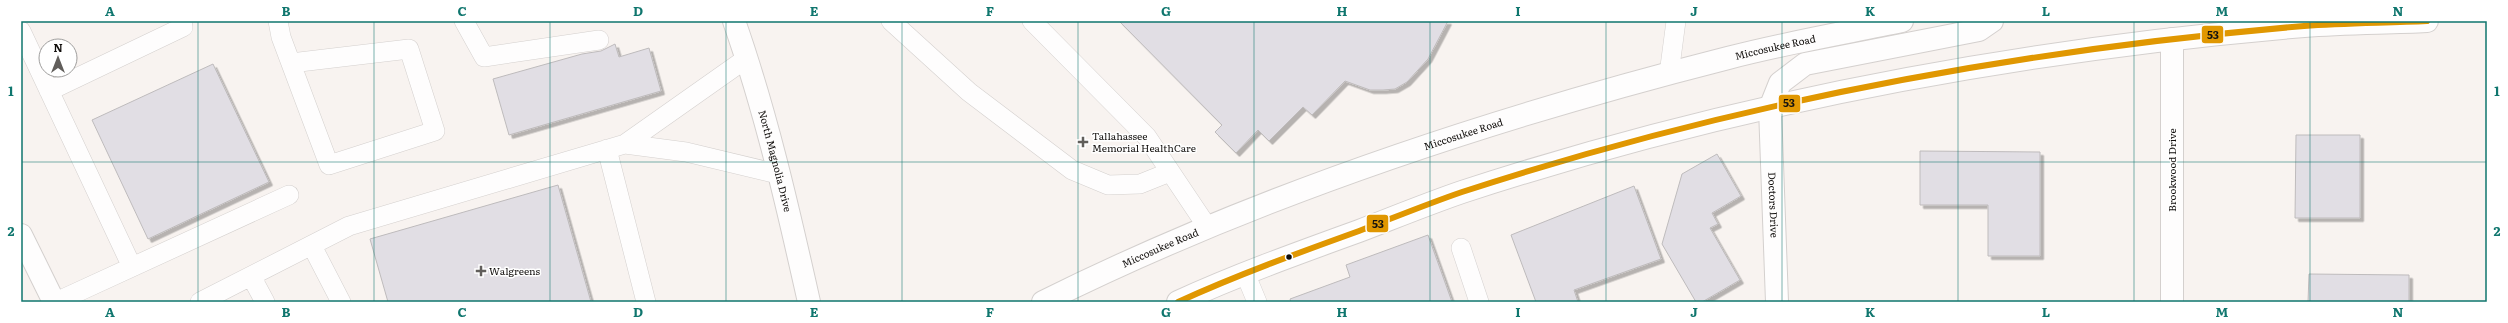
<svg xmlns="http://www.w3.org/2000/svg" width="2508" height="323" font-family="Literata,serif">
<defs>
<filter id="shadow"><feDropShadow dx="3.5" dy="3.5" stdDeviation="0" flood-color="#0004"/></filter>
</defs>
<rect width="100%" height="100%" fill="#f8f3f0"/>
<!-- building -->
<path fill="#e1dee4" stroke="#bebbbc" filter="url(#shadow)" d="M 1119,21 L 1448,21 L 1428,59 L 1407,82 L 1395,89 L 1383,90 L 1370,90 L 1345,81 L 1312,115 L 1303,107 L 1269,141 L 1258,130 L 1236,153 L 1215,132 L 1222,125 Z
M 615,44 L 619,57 L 649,48 L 661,91 L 509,135 L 493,79 L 582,54 L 601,51 Z
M 213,64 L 269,182 L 148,239 L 92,120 Z
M 2296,135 L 2360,135 L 2360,218 L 2295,218 Z
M 1920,151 L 2040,152 L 2040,256 L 1988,256 L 1988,205 L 1920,205 Z
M 1717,154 L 1741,196 L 1712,213 L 1718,224 L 1710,228 L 1740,280 L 1702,302 L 1696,302 L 1662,244 L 1682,174 Z
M 558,185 L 591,302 L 388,302 L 370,239 Z
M 1634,186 L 1661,259 L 1574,290 L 1578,302 L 1536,302 L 1511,235 Z
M 1428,235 L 1452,302 L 1291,302 L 1290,299 L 1350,277 L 1346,265 Z
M 2309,274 L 2409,275 L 2409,302 L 2308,302 Z"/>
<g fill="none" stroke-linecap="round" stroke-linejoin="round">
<defs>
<path id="service" d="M 278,21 L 281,37 L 329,165 L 435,131 L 409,49 L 291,63
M 464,21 L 484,57 L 599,40
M 891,21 L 969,92 L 1072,170 L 1108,185 L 1140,184 L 1170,172
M 1032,21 L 1147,137 L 1208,228
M 21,31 L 132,267
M 1669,74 L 1676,21
M 49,91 L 183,27 L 182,21
M 625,144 L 686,152 L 778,174
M 607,149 L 646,302
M 312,246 L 341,302
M 1461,248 L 1479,302
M 1245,273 L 1257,302
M 251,276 L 265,302
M 56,302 L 289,195
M 200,302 L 349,226 L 625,144 L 747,58"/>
<g id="minor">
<path d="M 2172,39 L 2172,302"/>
<path id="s1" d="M 1770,108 L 1777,302"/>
<path d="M 21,235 L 54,302"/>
</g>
<g id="tertiary">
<path d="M 1770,108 L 1780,83 L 1805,64 L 1979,30 L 1992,21"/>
<path id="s2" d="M 1043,302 C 1258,195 1496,117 1728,58 C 1785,43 1844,33 1902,21"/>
<path d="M 1178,302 C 1237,275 1298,253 1359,231 C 1393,218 1427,204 1462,192 C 1734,103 2019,50 2304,26 C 2345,23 2386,23 2427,21"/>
</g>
<g id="secondary">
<path id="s3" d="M 734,21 C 766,112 788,208 809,302"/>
</g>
</defs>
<!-- service casing -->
<use href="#service" stroke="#d4d0ce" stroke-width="20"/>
<!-- minor casing -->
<use href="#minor" stroke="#d4d0ce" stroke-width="24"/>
<!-- tertiary casing -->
<use href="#tertiary" stroke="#d4d0ce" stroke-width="24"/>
<!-- secondary casing -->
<use href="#secondary" stroke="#d4d0ce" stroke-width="24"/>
<!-- service -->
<use href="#service" stroke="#fefdfd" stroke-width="19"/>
<!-- minor -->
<use href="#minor" stroke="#fefdfd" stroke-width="22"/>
<!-- tertiary -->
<use href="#tertiary" stroke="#fefdfd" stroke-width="22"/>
<!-- secondary -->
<use href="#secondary" stroke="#fefdfd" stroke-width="22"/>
<defs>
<path id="bus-1" d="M 1178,302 C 1237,275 1298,253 1359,231 C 1393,218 1427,204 1462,192 C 1734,103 2019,50 2304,26 C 2345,23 2386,23 2427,21"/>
</defs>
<!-- bus-1 casing -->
<use href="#bus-1" stroke="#fff" stroke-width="9"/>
<!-- bus-1 -->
<use href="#bus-1" stroke="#e09701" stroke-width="6"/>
</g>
<!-- grid -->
<path fill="none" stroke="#0f766e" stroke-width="1" stroke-opacity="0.55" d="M 198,21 L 198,302M 374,21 L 374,302M 550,21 L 550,302M 726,21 L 726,302M 902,21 L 902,302M 1078,21 L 1078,302M 1254,21 L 1254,302M 1430,21 L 1430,302M 1606,21 L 1606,302M 1782,21 L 1782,302M 1958,21 L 1958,302M 2134,21 L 2134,302M 2310,21 L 2310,302M 21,162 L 2487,162"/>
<!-- markers -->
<g fill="#615e5b" stroke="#fff" stroke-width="1.5">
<path d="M1081 136h4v4h4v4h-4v4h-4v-4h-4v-4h4z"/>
<path d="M479 265h4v4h4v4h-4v4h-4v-4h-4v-4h4z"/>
</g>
<circle fill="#100d0b" stroke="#fff" stroke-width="1.5" cx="1289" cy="257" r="3.5"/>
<g text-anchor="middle" stroke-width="3" stroke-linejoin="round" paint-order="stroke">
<!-- street labels -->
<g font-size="10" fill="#100d0b" stroke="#fff">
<text dy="4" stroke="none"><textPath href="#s2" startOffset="777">Miccosukee Road</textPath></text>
<text dy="4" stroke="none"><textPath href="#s2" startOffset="453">Miccosukee Road</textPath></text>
<text dy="4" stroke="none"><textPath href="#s3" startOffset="146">North Magnolia Drive</textPath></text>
<text transform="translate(2172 170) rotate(-90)" y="4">Brookwood Drive</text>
<text dy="4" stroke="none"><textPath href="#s1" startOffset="97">Doctors Drive</textPath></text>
<text dy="4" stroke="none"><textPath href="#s2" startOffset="129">Miccosukee Road</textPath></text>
</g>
<!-- poi labels -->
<g font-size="10" fill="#100d0b" stroke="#fff" text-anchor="start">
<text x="1092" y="140">Tallahassee<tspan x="1092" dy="12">Memorial HealthCare</tspan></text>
<text x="489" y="275">Walgreens</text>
</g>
</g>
<g stroke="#fff" stroke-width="1.5">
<rect x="2201" y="25" width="23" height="19" rx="4" fill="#e09701"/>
<rect x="1778" y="94" width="23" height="19" rx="4" fill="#e09701"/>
<rect x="1366" y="214" width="23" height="19" rx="4" fill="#e09701"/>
</g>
<g font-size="11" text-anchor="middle" font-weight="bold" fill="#111">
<text x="2213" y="39">53</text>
<text x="1789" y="107">53</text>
<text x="1378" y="228">53</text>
</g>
<!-- border -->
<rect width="2508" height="323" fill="none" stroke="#ffffff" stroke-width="44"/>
<!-- north arrow -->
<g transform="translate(58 58)"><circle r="19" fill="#ffffff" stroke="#9f9e9d"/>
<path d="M0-3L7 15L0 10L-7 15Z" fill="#615e5b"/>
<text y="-6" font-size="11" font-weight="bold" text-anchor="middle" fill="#100d0b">N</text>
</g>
<rect x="22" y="22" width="2464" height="279" fill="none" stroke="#0f766e" stroke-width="1.5"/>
<g font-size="13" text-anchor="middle" font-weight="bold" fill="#0f766e">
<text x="110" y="16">A</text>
<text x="286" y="16">B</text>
<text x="462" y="16">C</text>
<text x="638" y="16">D</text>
<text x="814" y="16">E</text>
<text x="990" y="16">F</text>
<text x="1166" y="16">G</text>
<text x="1342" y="16">H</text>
<text x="1518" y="16">I</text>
<text x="1694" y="16">J</text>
<text x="1870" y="16">K</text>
<text x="2046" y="16">L</text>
<text x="2222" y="16">M</text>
<text x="2398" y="16">N</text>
<text x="11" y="96">1</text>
<text x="2497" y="96">1</text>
<text x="11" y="236">2</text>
<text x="2497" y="236">2</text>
<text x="110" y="317">A</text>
<text x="286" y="317">B</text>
<text x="462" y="317">C</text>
<text x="638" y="317">D</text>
<text x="814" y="317">E</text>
<text x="990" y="317">F</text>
<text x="1166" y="317">G</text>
<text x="1342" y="317">H</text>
<text x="1518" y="317">I</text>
<text x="1694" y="317">J</text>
<text x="1870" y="317">K</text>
<text x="2046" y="317">L</text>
<text x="2222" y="317">M</text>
<text x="2398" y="317">N</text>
</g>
</svg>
